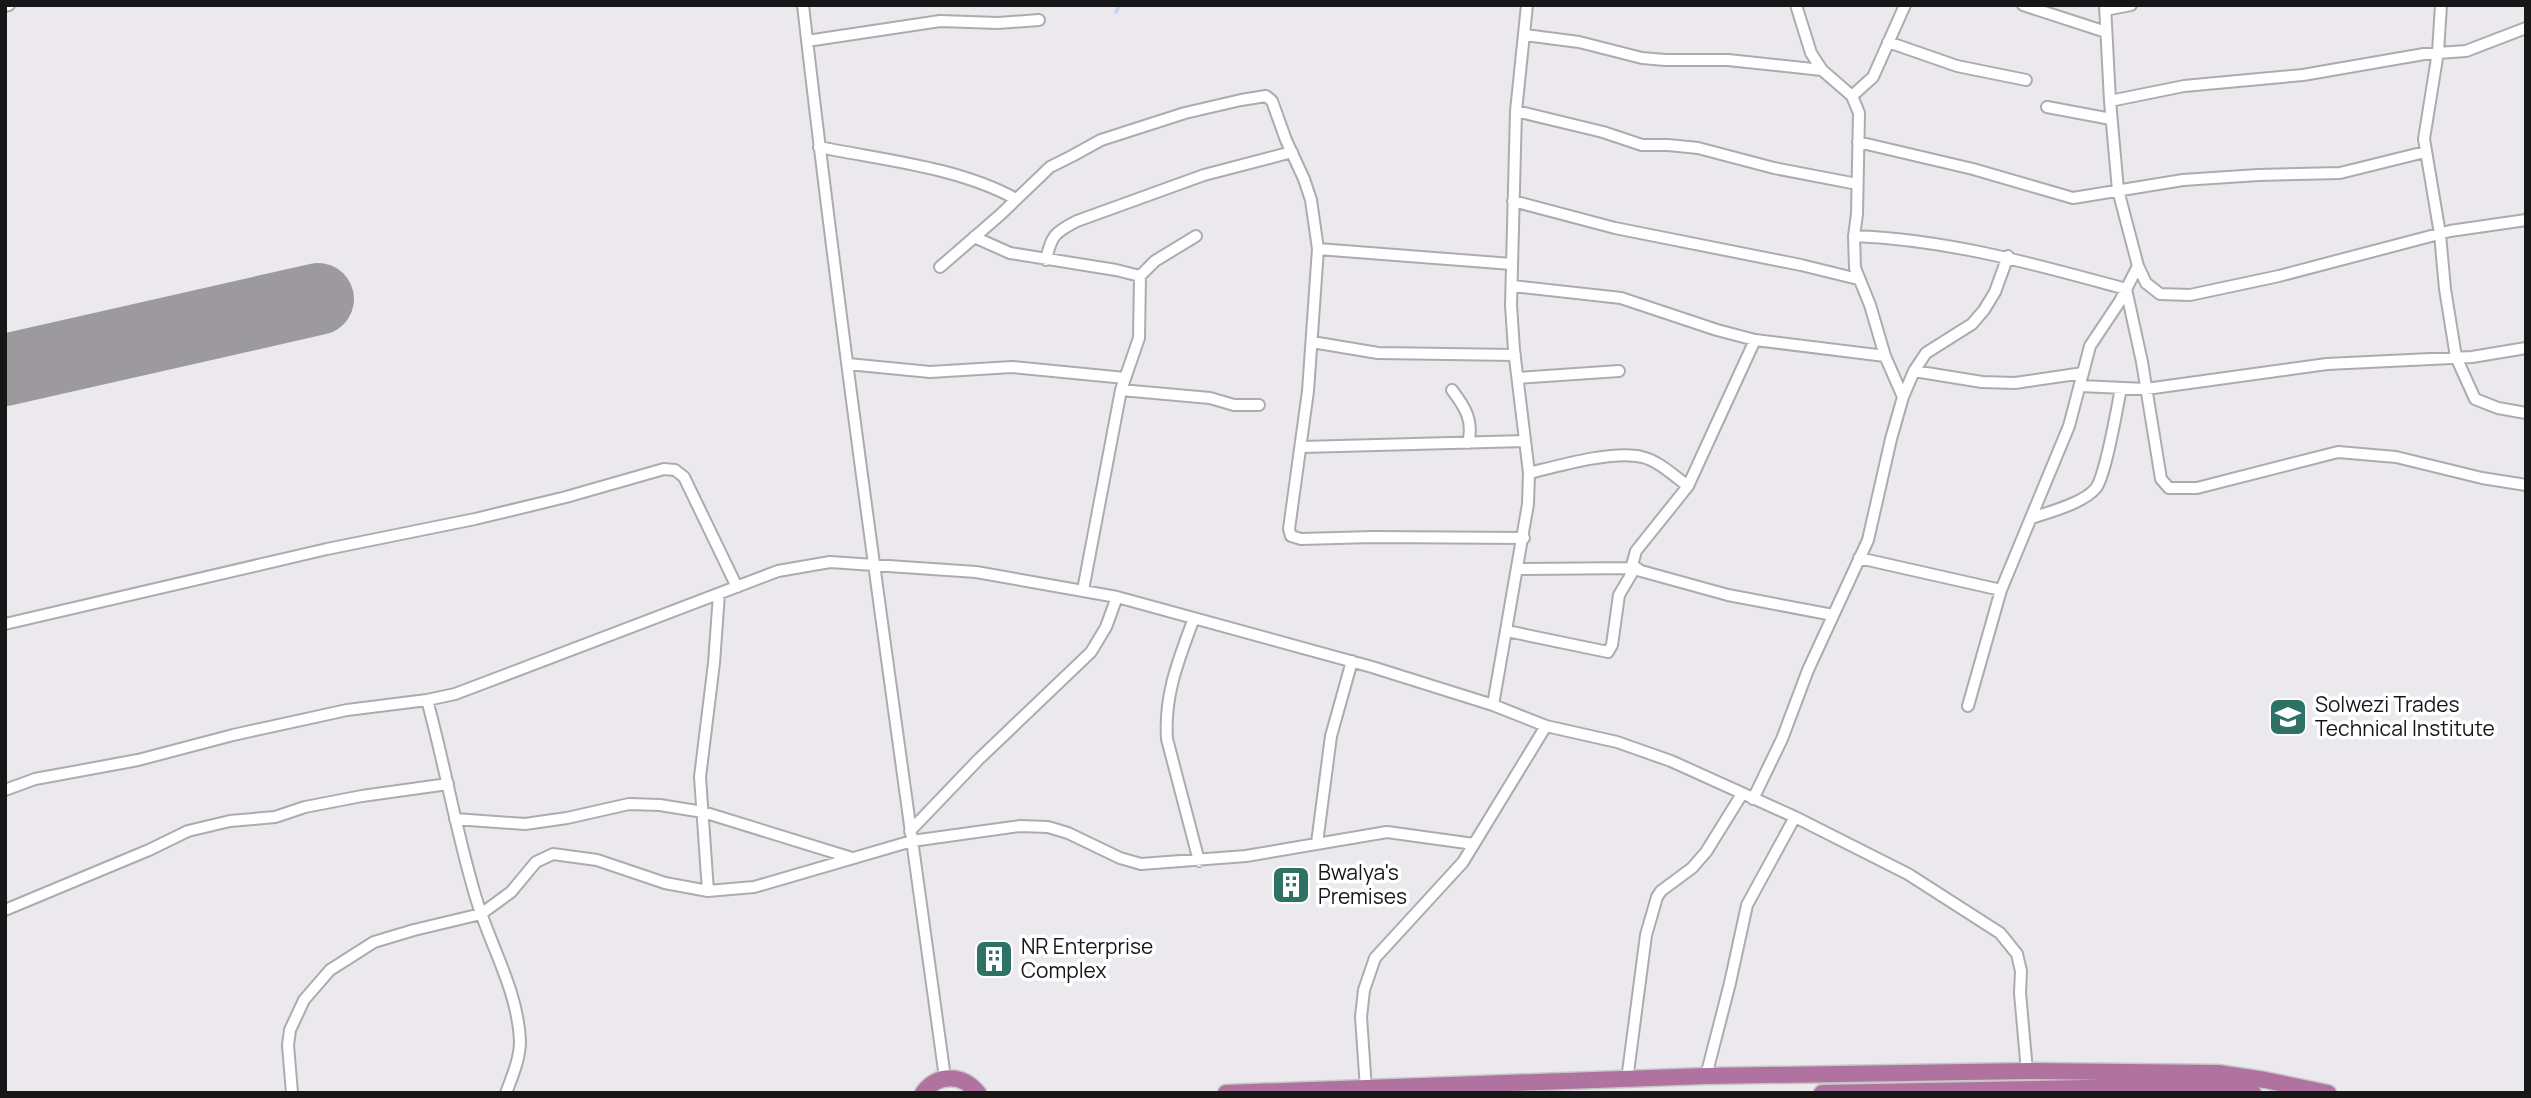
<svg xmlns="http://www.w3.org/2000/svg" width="2531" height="1098" font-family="Manrope,sans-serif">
<rect width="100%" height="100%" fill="#ebe9ed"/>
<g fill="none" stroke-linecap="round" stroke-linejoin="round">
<!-- stream -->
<path stroke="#bdd4f6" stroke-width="3.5" d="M 1116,12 L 1120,5"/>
<!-- runway -->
<path stroke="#9c9a9d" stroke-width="72" d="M 5,370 L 318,299"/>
<defs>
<path id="minor" d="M 803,5 C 844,364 896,721 945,1078
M 1796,5 L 1811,53 L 1822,70 L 1852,96 L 1859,113 L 1857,214 L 1854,236 L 1855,268 L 1870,305 L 1885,356 L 1903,397
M 2023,5 L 2106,32
M 2441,5 L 2438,52 L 2424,139 L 2440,234 L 2445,289 L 2456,357 L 2475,399 L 2498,408 L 2526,413
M 5,6 L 9,5
M 2105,10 L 2131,5
M 1525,35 L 1579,42 L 1642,58 L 1665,60 L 1728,60 L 1822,70
M 807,41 L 940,21 L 998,23 L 1039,20
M 1888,42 L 1957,66 L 2026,80
M 1852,96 L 1873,77 L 1905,5
M 2110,101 L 2184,86 L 2303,75 L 2424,54 L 2466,51 L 2526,28
M 2047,107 L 2111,119
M 1516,111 L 1603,132 L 1642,145 L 1668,145 L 1698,148 L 1774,168 L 1857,184
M 1858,142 L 1973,169 L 2073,198 L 2183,180 L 2258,175 L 2340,173 L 2425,152
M 819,147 C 883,160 958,167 1016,199
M 1513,201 L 1615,228 L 1801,265 L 1858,279
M 1854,236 C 1951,240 2034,264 2126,289 L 2142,362 L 2161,479 L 2169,488 L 2197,488 L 2338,452 L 2396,457 L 2482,478 L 2526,485
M 974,237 L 1010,253 L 1116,270 L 1140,276
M 1318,249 L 1512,264
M 1046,260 C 1051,236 1055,232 1077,221 L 1204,175 L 1292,152
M 2138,266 L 2146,283 L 2160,294 L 2190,295 L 2279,276 L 2450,231 L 2526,220
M 940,267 L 1000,215 L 1050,167 L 1072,156 L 1101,140 L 1185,113 L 1241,100 L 1266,96 L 1272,101 L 1286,140 L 1304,179 L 1311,200 L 1318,249 L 1308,391 L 1289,529 L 1291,536 L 1301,539 L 1373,537 L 1524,538
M 1512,286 L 1621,298 L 1717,330 L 1755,340 L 1885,356
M 1755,340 L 1688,486 L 1636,551 L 1632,565 L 1641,571 L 1728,595 L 1833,615
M 1312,342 L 1378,353 L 1515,355
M 848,364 L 930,372 L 1012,367 L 1125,378
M 1914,371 L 1982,382 L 2015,383 L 2083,373
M 1518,378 L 1619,371
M 2080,386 L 2146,389 L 2327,364 L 2472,357 L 2526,348
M 1121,390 L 1210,398 L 1234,405 L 1259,405
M 1452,390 C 1465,407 1474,421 1468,443
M 1302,447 L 1525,441
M 1529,473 C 1558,466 1613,450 1642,457 C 1659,461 1674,476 1688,486
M 2032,518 C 2049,512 2084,503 2096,488 C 2106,474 2117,408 2121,388
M 1859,558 L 2001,590
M 1518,569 L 1635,568
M 1083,590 L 1121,390 L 1139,338 L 1140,276 L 1155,261 L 1196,236
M 1194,618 C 1179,659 1164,694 1167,739 L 1199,861
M 5,624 L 327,549 L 475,519 L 566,497 L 664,469 L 675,470 L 684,477 L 737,587
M 1507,631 L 1608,652 L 1612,645 L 1619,595 L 1635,568
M 1493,705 L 1528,504 L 1529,473 L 1514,350 L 1511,305 L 1516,111 L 1527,5
M 1968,706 L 2001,590 L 2069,426 L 2090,346 L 2120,301 L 2138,266 L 2118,190 L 2110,101 L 2105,5
M 5,790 L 35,779 L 138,760 L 233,735 L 347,710 L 427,700
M 1753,799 L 1782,739 L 1808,670 L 1868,540 L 1891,439 L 1903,397 L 1914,371 L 1926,353 L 1972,324 L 1984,310 L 1995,292 L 2008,256
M 455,819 L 525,824 L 567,818 L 629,804 L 660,805 L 703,812 L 852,858
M 910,831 L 979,759 L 1091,652 L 1106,627 L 1117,597
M 1317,843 L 1331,736 L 1352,661
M 708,891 L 700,777 L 714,663 L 719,594
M 5,910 L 149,850 L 188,831 L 230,821 L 275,817 L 305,807 L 362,796 L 448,784
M 1706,1076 L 1730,983 L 1747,905 L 1795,817
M 1627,1080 L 1646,935 L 1657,897 L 1661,891 L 1692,868 L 1706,852 L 1742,794
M 1366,1089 L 1361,1017 L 1364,990 L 1375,958 L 1463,862 L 1546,726
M 292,1093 L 288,1045 L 290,1030 L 304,1000 L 330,970 L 374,942 L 414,930 L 481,914 L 511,892 L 536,862 L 553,854 L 597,860 L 665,883 L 708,891 L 754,887 L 912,841 L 1020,826 L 1048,827 L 1068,833 L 1120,858 L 1141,864 L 1246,856 L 1387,832 L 1474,844
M 506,1093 C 512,1077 520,1059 520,1041 C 518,991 490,945 476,898 C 456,832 445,765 427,700 L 455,694 L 492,680 L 778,571 L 830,562 L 976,572 L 1117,597 L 1372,667 L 1493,705 L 1546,726 L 1617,742 L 1671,761 L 1795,817 L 1908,874 L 2000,933 L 2017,954 L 2021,971 L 2020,993 L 2027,1071"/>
<path id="highway" d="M 923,1093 C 938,1073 963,1074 978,1093
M 1226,1093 L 1706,1076 L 2027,1071 L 2218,1073 L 2265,1080 L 2328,1093
M 1822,1093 L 2141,1087 L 2219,1088 L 2253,1093"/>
</defs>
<!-- minor casing -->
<use href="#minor" stroke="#aeabaf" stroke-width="14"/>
<!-- highway casing -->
<use href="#highway" stroke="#c8c7c8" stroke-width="19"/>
<!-- minor -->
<use href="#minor" stroke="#fff" stroke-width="10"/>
<!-- highway -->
<use href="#highway" stroke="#b0729e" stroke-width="16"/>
</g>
<!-- icons -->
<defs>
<symbol id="university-square" viewBox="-11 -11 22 22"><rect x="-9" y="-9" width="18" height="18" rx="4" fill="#2d7265" stroke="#fff"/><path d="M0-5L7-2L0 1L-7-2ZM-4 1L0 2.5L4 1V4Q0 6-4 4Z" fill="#fff"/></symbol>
<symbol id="building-square" viewBox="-11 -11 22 22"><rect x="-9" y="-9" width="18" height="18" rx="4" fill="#2d7265" stroke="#fff"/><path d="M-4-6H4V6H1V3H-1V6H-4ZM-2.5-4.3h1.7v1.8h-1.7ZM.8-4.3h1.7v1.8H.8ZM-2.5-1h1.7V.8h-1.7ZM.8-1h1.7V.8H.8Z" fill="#fff"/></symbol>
</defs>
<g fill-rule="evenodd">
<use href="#university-square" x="2266" y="695" width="44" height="44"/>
<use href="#building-square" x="1269" y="863" width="44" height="44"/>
<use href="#building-square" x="972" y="937" width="44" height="44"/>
</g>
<g text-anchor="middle" stroke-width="7" stroke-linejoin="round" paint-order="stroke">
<!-- poi labels -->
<g font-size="21" fill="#181718" stroke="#fff" text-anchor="start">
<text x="2315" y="712">Solwezi Trades<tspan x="2315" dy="24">Technical Institute</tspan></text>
<text x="1318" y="880">Bwalya's<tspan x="1318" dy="24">Premises</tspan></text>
<text x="1021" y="954">NR Enterprise<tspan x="1021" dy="24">Complex</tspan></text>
</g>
</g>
<!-- border -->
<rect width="2531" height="1098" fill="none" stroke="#181718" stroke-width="14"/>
</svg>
